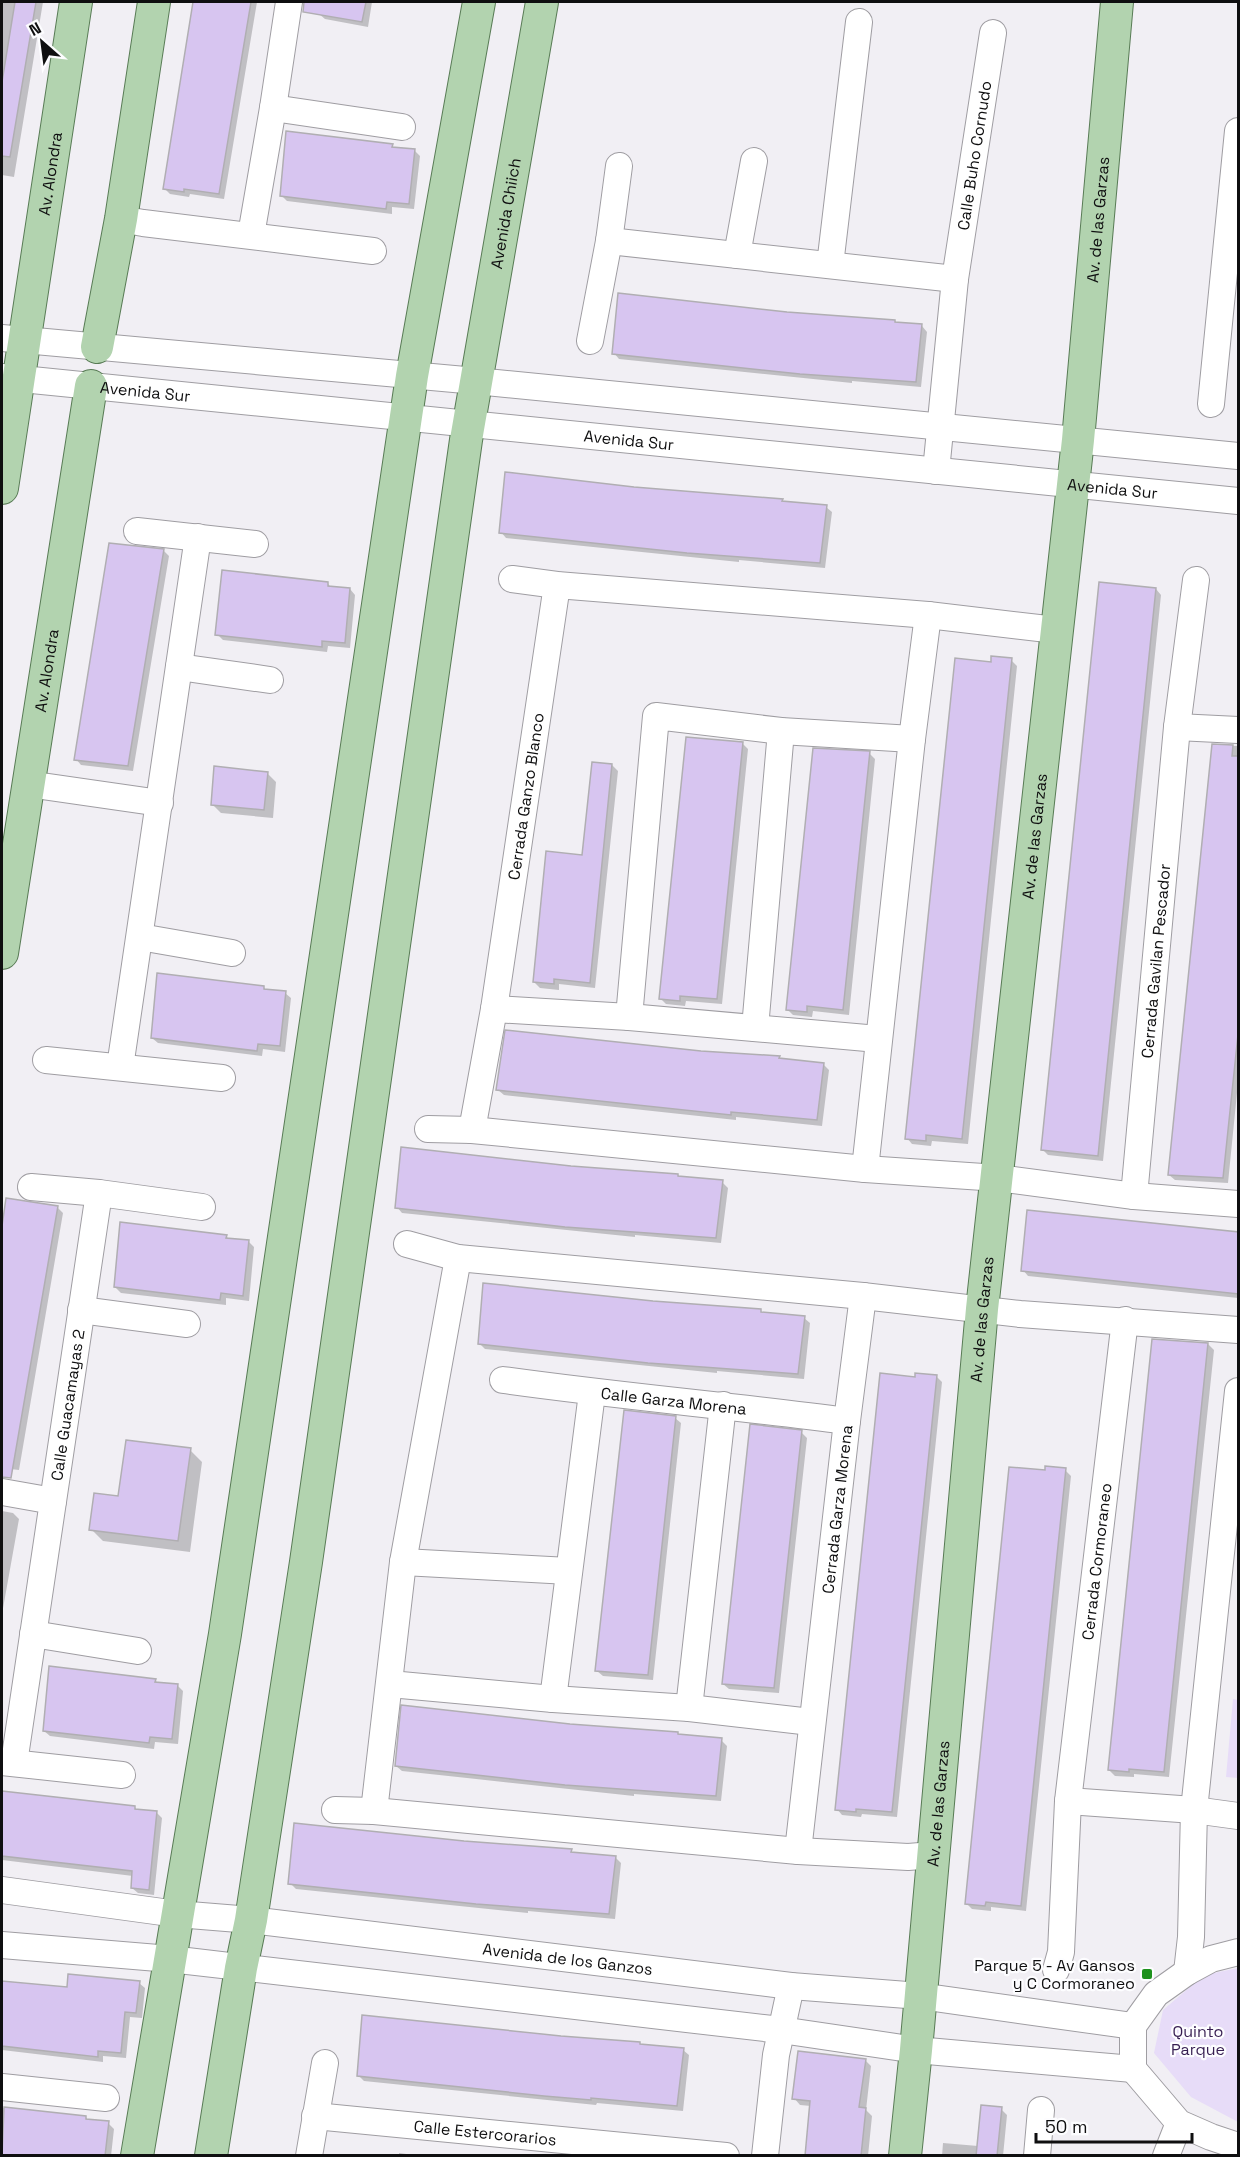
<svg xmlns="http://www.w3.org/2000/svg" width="1240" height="2157" font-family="'Space Grotesk',sans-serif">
<rect width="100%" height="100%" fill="#f1eff4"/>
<!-- green -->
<path fill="#e7dcf8" d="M 1233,1699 L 1238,1700 L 1238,1778 L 1226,1777 Z
M 1238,1968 L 1238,2122 L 1191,2097 L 1154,2053 L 1163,2010 L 1204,1975 Z"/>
<!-- shadow -->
<path fill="#0003" d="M 2,2 L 43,2 L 14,177 L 2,175 Z
M 195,2 L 257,2 L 224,199 L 190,194 L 189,197 L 170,194 L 164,188 Z
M 321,2 L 372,2 L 368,27 L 325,19 L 319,14 Z
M 392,145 L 395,149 L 414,150 L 420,156 L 414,209 L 392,207 L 392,214 L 287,201 L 281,195 Z
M 787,313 L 895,321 L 898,324 L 922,326 L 927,332 L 921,387 L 852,381 L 852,383 L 619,359 L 614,353 Z
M 634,489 L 782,500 L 785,503 L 826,507 L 832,512 L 825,568 L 739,560 L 739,562 L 506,538 L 501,532 Z
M 163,550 L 169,556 L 133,771 L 81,765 L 76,759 Z
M 328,584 L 331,587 L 350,589 L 355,595 L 350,648 L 328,646 L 327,652 L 223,640 L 217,634 Z
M 1156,589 L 1161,595 L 1103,1161 L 1048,1155 L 1042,1149 Z
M 1011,660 L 1017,666 L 968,1144 L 932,1141 L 931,1146 L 912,1144 L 907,1138 L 992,663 Z
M 742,743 L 748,749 L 722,1004 L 686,1001 L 685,1006 L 666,1004 L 660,998 Z
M 1213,745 L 1238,746 L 1238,1083 L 1228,1183 L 1175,1180 L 1169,1175 Z
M 869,753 L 875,759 L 849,1015 L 813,1011 L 812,1017 L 793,1015 L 787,1009 Z
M 612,765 L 618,771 L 595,988 L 559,984 L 559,990 L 540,988 L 534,982 L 583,856 Z
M 267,773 L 276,782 L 273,818 L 221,813 L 212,804 Z
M 263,987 L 267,991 L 285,993 L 291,998 L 285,1052 L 263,1049 L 262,1056 L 158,1043 L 152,1038 Z
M 701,1052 L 779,1057 L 781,1059 L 823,1064 L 829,1070 L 822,1126 L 736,1117 L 736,1120 L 504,1095 L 498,1090 Z
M 571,1167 L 678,1175 L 680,1178 L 722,1182 L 728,1188 L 721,1243 L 635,1235 L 635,1237 L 402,1213 L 397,1207 Z
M 7,1200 L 57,1207 L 63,1213 L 19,1470 L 2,1468 L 2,1234 Z
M 1238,1233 L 1238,1298 L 1028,1276 L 1023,1270 Z
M 226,1236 L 230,1240 L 248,1241 L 254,1247 L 249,1301 L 226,1298 L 226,1305 L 121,1293 L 115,1287 Z
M 653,1303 L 760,1311 L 763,1313 L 804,1318 L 810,1323 L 804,1379 L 717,1371 L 717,1373 L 485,1349 L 479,1343 Z
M 1208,1344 L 1214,1350 L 1169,1777 L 1134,1774 L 1134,1777 L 1115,1776 L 1109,1770 Z
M 936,1376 L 942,1382 L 897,1817 L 862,1814 L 861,1817 L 842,1815 L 837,1809 L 916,1378 Z
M 675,1418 L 681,1423 L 653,1680 L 603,1676 L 597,1671 Z
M 801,1432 L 807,1438 L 779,1693 L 729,1689 L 723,1684 Z
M 190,1450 L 202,1462 L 190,1552 L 103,1541 L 91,1529 L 119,1498 Z
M 1065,1470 L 1071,1476 L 1026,1911 L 991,1907 L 991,1911 L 972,1909 L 966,1903 L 1046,1472 Z
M 2,1511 L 13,1513 L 19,1519 L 2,1614 Z
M 155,1680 L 159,1684 L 177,1685 L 183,1691 L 178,1744 L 155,1742 L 154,1749 L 50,1736 L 44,1731 Z
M 680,1736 L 721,1740 L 727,1746 L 721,1801 L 634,1794 L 634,1796 L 402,1771 L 396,1766 Z
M 2,1790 L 4,1793 L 134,1807 L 138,1811 L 156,1812 L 162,1818 L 154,1895 L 138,1893 L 132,1888 L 133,1876 L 2,1860 Z
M 464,1843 L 571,1851 L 574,1854 L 615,1857 L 621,1863 L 615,1919 L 528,1911 L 528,1913 L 296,1889 L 290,1883 Z
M 2,1982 L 68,1989 L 139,1983 L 145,1988 L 142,2018 L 130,2017 L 126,2058 L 103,2056 L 103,2062 L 2,2050 Z
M 561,2038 L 639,2043 L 642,2046 L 683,2050 L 689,2055 L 683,2111 L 597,2103 L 596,2105 L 364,2081 L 358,2075 Z
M 865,2060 L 871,2066 L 866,2110 L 872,2116 L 868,2156 L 806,2156 L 811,2106 L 800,2105 L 794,2098 Z
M 2,2108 L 86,2118 L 89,2121 L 108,2123 L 114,2129 L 111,2156 L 2,2156 Z
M 1001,2109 L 1007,2115 L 1003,2156 L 942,2156 L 943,2143 L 978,2146 Z
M 399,2153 L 421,2156 L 399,2156 Z"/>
<!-- building -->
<path fill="#d7c5f0" stroke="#b0aeb2" stroke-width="1.5" d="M 15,2 L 36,2 L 10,157 L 2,156 L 2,82 Z
M 193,2 L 251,2 L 219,194 L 184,189 L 184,192 L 163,189 Z
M 304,2 L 366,2 L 362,22 L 303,12 Z
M 286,131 L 393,144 L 392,147 L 415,149 L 409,204 L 387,202 L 386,209 L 280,196 Z
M 618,293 L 787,312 L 895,320 L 895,322 L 922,324 L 916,382 L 800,374 L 612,354 Z
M 505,472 L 634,487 L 783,499 L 782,501 L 827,505 L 820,563 L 687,553 L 499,533 Z
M 109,543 L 164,549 L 128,766 L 74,760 Z
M 222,570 L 328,582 L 328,586 L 350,588 L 345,643 L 322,641 L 322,647 L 215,635 Z
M 1099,582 L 1156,588 L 1098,1156 L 1041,1150 Z
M 991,656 L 1012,658 L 962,1139 L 926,1135 L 926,1141 L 905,1139 L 955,658 L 991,662 Z
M 686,737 L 743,742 L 717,999 L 680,996 L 680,1001 L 659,999 Z
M 1212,744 L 1233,745 L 1232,756 L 1239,756 L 1239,1025 L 1223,1178 L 1168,1175 Z
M 813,748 L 870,751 L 843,1010 L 807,1006 L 807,1012 L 786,1010 Z
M 592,762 L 612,764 L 590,983 L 554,979 L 554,984 L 533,982 L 546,851 L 582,855 Z
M 214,766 L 268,772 L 264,810 L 211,805 Z
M 157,973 L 264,986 L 264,989 L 286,991 L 280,1046 L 258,1044 L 257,1051 L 151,1038 Z
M 505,1030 L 701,1051 L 780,1056 L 779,1058 L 824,1063 L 817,1120 L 731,1112 L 731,1115 L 496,1090 Z
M 401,1147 L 571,1166 L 678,1174 L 678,1176 L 723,1180 L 716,1238 L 565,1227 L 395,1208 Z
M 6,1198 L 58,1206 L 11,1478 L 2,1477 L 2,1226 Z
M 1027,1210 L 1239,1232 L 1239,1294 L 1021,1271 Z
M 120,1222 L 227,1235 L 226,1238 L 249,1240 L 243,1296 L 221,1293 L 220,1300 L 114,1287 Z
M 483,1283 L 653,1301 L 761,1309 L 761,1312 L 805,1316 L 798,1374 L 648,1363 L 478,1344 Z
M 1152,1339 L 1208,1343 L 1164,1772 L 1129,1769 L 1129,1772 L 1108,1770 Z
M 880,1373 L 915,1377 L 915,1373 L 937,1375 L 892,1812 L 856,1809 L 856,1812 L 835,1810 Z
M 624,1410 L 676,1416 L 648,1675 L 595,1671 Z
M 750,1424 L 802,1430 L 774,1688 L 722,1684 Z
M 126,1440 L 191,1448 L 178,1541 L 89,1530 L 94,1493 L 118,1496 Z
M 1045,1466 L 1066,1468 L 1021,1906 L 986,1902 L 985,1906 L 965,1904 L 1009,1467 L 1045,1470 Z
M 49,1666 L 156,1679 L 155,1682 L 178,1684 L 172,1739 L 150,1737 L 149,1743 L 43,1731 Z
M 401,1705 L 570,1724 L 678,1732 L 678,1734 L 722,1738 L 716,1796 L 565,1785 L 395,1766 Z
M 2,1791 L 135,1806 L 135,1809 L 157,1811 L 149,1890 L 131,1888 L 132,1871 L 2,1856 Z
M 294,1823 L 464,1841 L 572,1849 L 571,1852 L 616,1856 L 609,1914 L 476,1904 L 288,1884 Z
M 68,1974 L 140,1981 L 136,2013 L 125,2012 L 121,2053 L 98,2051 L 98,2057 L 2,2046 L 2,1981 L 67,1987 Z
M 362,2015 L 561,2036 L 640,2042 L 640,2044 L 684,2048 L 677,2106 L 591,2098 L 591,2100 L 544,2096 L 357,2076 Z
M 798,2051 L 866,2059 L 859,2107 L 866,2108 L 861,2156 L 805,2156 L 810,2101 L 792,2099 Z
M 981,2105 L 1002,2107 L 997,2156 L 976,2156 Z
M 4,2107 L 86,2116 L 86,2119 L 109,2121 L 105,2156 L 2,2156 Z"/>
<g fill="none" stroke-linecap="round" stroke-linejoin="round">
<defs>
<g id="minor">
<path d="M 273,108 L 402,127"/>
<path d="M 121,219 L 143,223 L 373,251"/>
<path d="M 251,235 L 273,108 L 289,2"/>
<path d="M 609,241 L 955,279"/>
<path d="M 737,255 L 754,161"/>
<path d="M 830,265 L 859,22"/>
<path d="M 2,338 L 476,381 L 1238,456"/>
<path d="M 590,341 L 609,241 L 619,166"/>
<path id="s1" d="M 2,377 L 1238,501"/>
<path d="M 1211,404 L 1238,131"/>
<path id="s2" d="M 936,471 L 955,279 L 993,33"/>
<path d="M 137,531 L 255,544"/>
<path d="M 512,579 L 557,585 L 928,615 L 1056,630"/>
<path d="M 179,667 L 270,680"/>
<path d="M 1177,727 L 1238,730"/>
<path d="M 28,784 L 160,803"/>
<path d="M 140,937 L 232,953"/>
<path d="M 494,1009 L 629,1017 L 878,1039"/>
<path d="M 629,1017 L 656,716 L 781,731 L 912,739"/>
<path d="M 755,1028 L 781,731"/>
<path d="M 46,1060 L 222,1078"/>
<path d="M 120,1067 L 198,537"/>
<path d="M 428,1129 L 472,1130 L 865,1169 L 998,1178 L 1134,1196 L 1238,1204"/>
<path id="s3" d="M 472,1130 L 494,1009 L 557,585"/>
<path d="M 865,1169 L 912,739 L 928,615"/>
<path d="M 31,1187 L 99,1193 L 202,1207"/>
<path id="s4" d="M 1134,1196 L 1177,727 L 1196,580"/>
<path d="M 407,1244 L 458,1258 L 863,1296 L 1020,1314 L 1238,1330"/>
<path d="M 81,1310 L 187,1324"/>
<path id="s5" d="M 503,1380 C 617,1396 732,1406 847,1421"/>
<path d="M 2,1492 L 53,1501"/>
<path d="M 403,1562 L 569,1571"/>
<path d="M 33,1634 L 138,1651"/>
<path d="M 390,1684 L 553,1699 L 689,1708 L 811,1722"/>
<path d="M 553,1699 L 592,1393"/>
<path d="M 689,1708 L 723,1405"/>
<path d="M 2,1762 L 122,1775"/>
<path id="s6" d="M 14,1763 L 99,1193"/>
<path d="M 1068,1801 L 1194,1810 L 1238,1816"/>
<path d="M 335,1810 L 374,1811 L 798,1851 L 908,1857 L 933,1855"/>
<path d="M 374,1811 L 403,1562 L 458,1258"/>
<path id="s7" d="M 798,1851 L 847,1421 L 863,1296"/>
<path id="s8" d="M 2,1890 L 177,1914 L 251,1920 L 791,1986 L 920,1996 L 1133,2026"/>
<path d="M 2,1945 L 170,1959 L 781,2030 L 916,2050 L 1133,2069"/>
<path d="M 1238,1952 L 1211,1959 L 1187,1972 L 1156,1994 L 1133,2026 L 1133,2069 L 1179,2123 L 1211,2137 L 1238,2146"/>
<path id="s9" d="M 1056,1970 L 1061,1952 L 1068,1801 L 1125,1320"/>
<path d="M 1187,1972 L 1191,1937 L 1194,1810 L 1238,1391"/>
<path d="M 2,2087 L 106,2098"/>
<path id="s10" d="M 315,2116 L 726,2156"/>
<path d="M 309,2156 L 325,2063"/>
<path d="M 765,2156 L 776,2055 L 791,1986"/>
<path d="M 1037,2156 L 1041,2110"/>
<path d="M 1166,2156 L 1179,2123"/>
</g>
<g id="major">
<path d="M 97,347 L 121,219 L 154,2"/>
<path id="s11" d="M 2,488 L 76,2"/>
<path id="s12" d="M 2,953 L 91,386"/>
<path d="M 137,2156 L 225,1634 L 412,376 L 479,2"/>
<path id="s13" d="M 211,2156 L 241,1968 L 251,1920 L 306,1562 L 466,440 L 542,2"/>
<path id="s14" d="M 905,2156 L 916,2050 L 982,1309 L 1078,440 L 1117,2"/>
</g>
</defs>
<!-- minor casing -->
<use href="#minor" stroke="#9f9da2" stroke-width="28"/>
<!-- major casing -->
<use href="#major" stroke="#587b55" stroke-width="34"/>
<!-- minor -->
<use href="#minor" stroke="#fff" stroke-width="26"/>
<!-- major -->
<use href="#major" stroke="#b2d3af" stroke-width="32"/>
</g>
<!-- markers -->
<rect fill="#1e911d" stroke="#fdfdff" stroke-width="2" x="1141" y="1968" width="12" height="12" rx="3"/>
<g text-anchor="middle" stroke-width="4.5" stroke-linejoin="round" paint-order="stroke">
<!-- street labels -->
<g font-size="16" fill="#0f0f10" stroke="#fdfdff">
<text dy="6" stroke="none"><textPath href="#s2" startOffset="318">Calle Buho Cornudo</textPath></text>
<text dy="6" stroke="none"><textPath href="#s11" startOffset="318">Av. Alondra</textPath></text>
<text dy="6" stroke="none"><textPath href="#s13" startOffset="1965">Avenida Chiich</textPath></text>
<text dy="6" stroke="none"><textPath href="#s14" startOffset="1946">Av. de las Garzas</textPath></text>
<text dy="6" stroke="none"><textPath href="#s1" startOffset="144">Avenida Sur</textPath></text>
<text dy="6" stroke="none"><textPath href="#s1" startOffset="630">Avenida Sur</textPath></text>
<text dy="6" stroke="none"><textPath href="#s1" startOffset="1116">Avenida Sur</textPath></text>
<text dy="6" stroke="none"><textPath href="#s12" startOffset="286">Av. Alondra</textPath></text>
<text dy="6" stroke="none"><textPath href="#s3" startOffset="338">Cerrada Ganzo Blanco</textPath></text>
<text dy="6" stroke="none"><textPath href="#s14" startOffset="1326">Av. de las Garzas</textPath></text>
<text dy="6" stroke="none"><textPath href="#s4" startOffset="236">Cerrada Gavilan Pescador</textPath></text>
<text dy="6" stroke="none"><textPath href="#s14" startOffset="840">Av. de las Garzas</textPath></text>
<text dy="6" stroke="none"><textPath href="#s5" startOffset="172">Calle Garza Morena</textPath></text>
<text dy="6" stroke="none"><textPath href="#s6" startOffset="362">Calle Guacamayas 2</textPath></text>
<text dy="6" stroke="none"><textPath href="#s7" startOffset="344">Cerrada Garza Morena</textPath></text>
<text dy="6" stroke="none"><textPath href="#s9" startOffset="411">Cerrada Cormoraneo</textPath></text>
<text dy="6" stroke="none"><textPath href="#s14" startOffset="354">Av. de las Garzas</textPath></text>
<text dy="6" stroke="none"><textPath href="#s8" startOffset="570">Avenida de los Ganzos</textPath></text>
<text dy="6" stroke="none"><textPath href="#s10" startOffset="171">Calle Estercorarios</textPath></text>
</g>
<!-- poi labels -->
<g font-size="16" fill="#0f0f10" stroke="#fdfdff" text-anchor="end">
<text x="1135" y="1971">Parque 5 - Av Gansos<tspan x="1135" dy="18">y C Cormoraneo</tspan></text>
</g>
<!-- park labels -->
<g font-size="16" fill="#371e52" stroke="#fdfdff">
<text x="1198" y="2037">Quinto<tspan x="1198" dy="18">Parque</tspan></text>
</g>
</g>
<!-- border -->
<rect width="1240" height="2157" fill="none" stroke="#0f0f10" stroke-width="6"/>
<!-- north arrow -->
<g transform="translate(42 42) rotate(332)" stroke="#fdfdff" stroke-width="4.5" paint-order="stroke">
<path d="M0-4.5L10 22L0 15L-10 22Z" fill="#0f0f10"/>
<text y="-9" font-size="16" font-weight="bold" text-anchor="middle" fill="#0f0f10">N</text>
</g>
<!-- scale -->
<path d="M1036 2133v9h156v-9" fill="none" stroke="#0f0f10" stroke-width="3"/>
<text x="1045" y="2133" font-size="18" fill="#0f0f10" stroke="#fdfdff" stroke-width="4.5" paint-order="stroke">50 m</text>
</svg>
